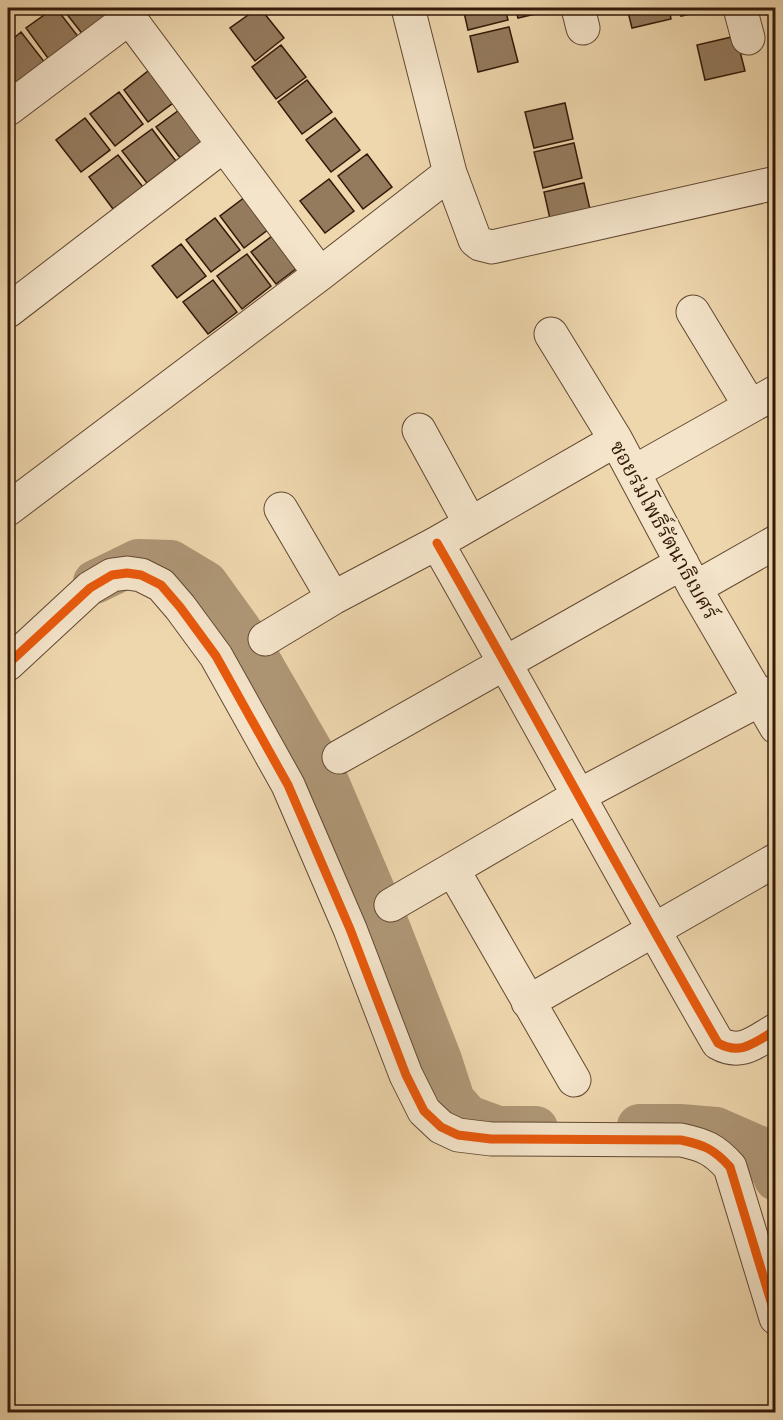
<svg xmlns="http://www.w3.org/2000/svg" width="783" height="1420" font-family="Vollkorn,'Noto Serif Thai',serif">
<rect width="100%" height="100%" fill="#eed6ad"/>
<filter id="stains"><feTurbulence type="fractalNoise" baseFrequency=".00333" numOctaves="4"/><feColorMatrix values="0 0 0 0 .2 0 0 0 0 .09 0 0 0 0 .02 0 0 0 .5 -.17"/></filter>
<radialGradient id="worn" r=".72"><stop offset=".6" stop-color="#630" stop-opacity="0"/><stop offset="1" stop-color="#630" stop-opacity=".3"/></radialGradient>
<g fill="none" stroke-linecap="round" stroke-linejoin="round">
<!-- river -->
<path stroke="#ae9675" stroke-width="44" d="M 95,582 L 138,561 L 171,562 L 206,583 L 247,640 L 322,770 L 381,909 L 440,1060 L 453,1100 L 468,1117 L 498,1128 L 536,1128
M 639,1126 L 680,1126 L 716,1129 L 762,1149 L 776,1179"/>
</g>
<!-- building -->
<path fill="#947b5e" stroke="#321908" stroke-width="1.5" d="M 54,8 L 56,8 L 80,39 L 50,61 L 26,28 Z
M 62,8 L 108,8 L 114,15 L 84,36 Z
M 258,8 L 260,8 L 284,38 L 255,61 L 230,28 Z
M 463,8 L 505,8 L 508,20 L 468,30 Z
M 515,8 L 557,8 L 557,9 L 518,18 Z
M 627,8 L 669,8 L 671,19 L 632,28 Z
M 679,8 L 718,8 L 681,16 Z
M 509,27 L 518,62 L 478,72 L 470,36 Z
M 21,32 L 46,64 L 17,86 L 8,74 L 8,43 Z
M 736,36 L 745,71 L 705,80 L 697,45 Z
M 281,45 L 306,77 L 276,99 L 252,67 Z
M 153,67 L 177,100 L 148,122 L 124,90 Z
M 307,80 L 332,112 L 302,134 L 278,102 Z
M 119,92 L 143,124 L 115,146 L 90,114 Z
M 565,103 L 573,139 L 534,148 L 525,112 Z
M 186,105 L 210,137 L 181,159 L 156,127 Z
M 85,118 L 110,150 L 81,172 L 56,140 Z
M 335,118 L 360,150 L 331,172 L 306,140 Z
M 152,129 L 176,161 L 147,183 L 122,151 Z
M 574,143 L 582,178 L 543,188 L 534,152 Z
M 367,154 L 392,187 L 363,209 L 338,176 Z
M 118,155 L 143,187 L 113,209 L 89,177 Z
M 329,179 L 354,211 L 325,233 L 300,201 Z
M 584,183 L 592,218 L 552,228 L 544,192 Z
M 249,194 L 273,226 L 244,248 L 220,216 Z
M 215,218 L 240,250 L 211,272 L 186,240 Z
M 280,230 L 305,262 L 276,284 L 251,252 Z
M 181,244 L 206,276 L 177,298 L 152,266 Z
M 247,254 L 271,286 L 242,309 L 217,276 Z
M 213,280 L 237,312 L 208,334 L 183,302 Z"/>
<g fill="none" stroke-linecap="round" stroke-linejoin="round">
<defs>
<path id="minor" d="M 122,8 L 320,274
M 408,8 L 450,173 L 475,240 L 480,244 L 492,247 L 776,183
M 578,8 L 583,28
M 740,8 L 748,38
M 8,109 L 129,18
M 8,311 L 224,145
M 693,312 L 750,406
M 551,334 L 616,440 L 695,588 L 776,727
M 419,430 L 470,523
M 634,472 L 776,392
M 8,509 L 320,274 L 450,173
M 281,509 L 333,598
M 437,543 C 532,709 622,877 718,1043 C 741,1056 755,1042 776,1030
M 695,588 L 776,542
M 265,639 L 333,598 L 437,543 L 616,440
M 8,664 L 90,588 L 112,575 L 127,573 L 141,575 L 161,585 L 180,607 L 216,656 L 288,785 L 350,929 L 406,1075 L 424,1111 L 441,1127 L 458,1135 L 491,1139 L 681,1140 C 704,1145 714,1149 730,1167 L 776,1318
M 339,757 L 682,563
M 453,870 L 574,1080
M 391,905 L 578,796 L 776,691
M 528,1002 L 776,860"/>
</defs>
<!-- minor casing -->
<use href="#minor" stroke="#614831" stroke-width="35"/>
<!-- minor -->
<use href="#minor" stroke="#f4e4ca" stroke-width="33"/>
<defs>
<path id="cycleway" d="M 437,543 C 532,709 622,877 718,1043 C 741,1056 755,1042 776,1030
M 8,664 L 90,588 L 112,575 L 127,573 L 141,575 L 161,585 L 180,607 L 216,656 L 288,785 L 350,929 L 406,1075 L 424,1111 L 441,1127 L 458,1135 L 491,1139 L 681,1140 C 704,1145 714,1149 730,1167 L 776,1318"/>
</defs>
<!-- cycleway casing -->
<use href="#cycleway" stroke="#f4e4ca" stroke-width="13"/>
<!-- cycleway -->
<use href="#cycleway" stroke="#e8590c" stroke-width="9"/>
</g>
<g text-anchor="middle" stroke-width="5" stroke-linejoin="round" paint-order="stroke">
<!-- street labels -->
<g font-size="21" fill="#321908" stroke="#f4e4ca">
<text transform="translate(664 530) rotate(61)" y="7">ซอยร่มโพธิ์รัตนาธิเบศร์</text>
</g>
</g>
<!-- margin -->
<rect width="783" height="1420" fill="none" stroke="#eed6ad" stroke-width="30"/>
<rect x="9" y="9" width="765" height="1402" fill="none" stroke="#321908" stroke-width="3"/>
<rect x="15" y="15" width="753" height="1390" fill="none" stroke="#321908" stroke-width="1.5"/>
<rect width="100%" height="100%" filter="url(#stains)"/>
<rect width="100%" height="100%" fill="url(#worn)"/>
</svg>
